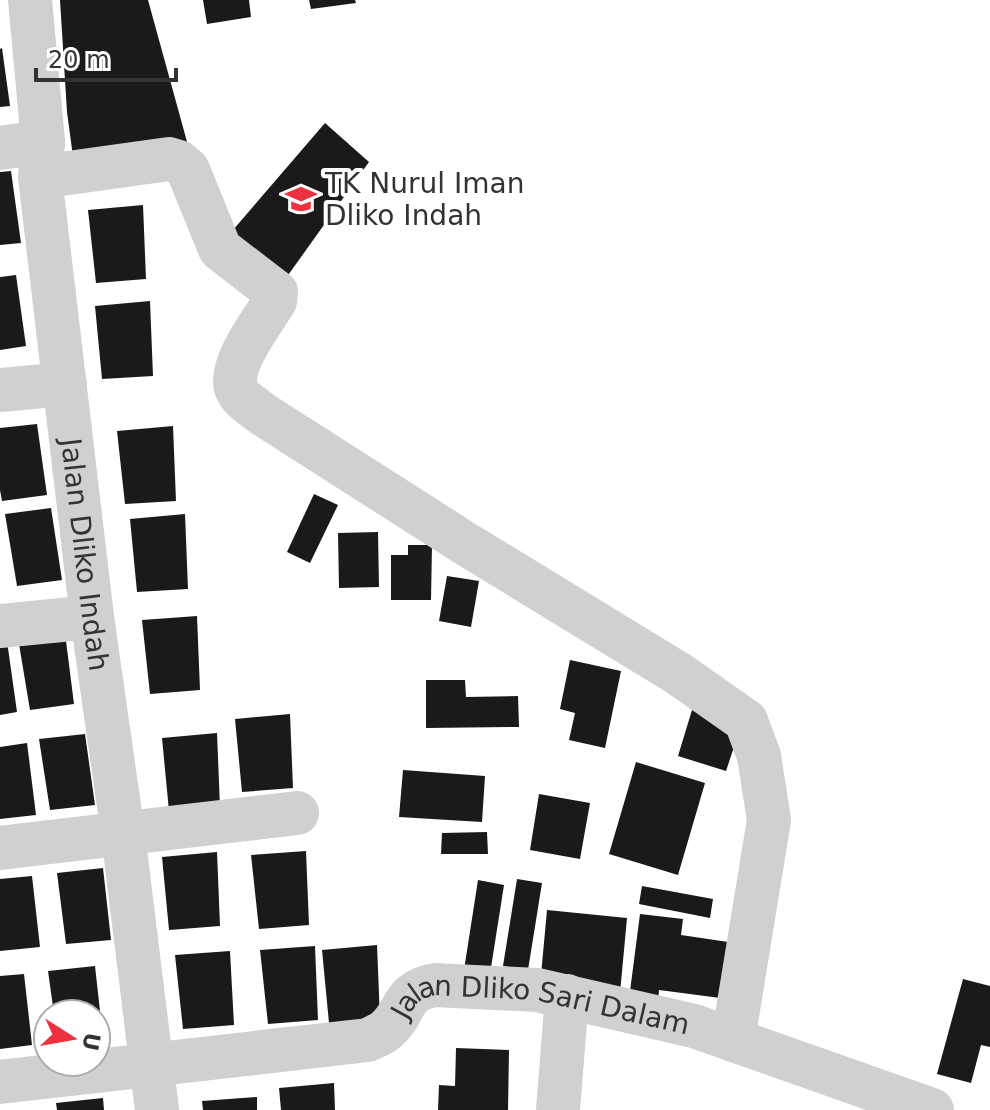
<svg xmlns="http://www.w3.org/2000/svg" width="990" height="1110" font-family="'DejaVu Sans',sans-serif">
<rect width="100%" height="100%" fill="#fff"/>
<!-- building -->
<path fill="#1a1a1a" d="M 60,0 L 148,0 L 189,149 L 74,164 L 67,112 Z
M 203,0 L 249,0 L 251,17 L 207,24 Z
M 309,0 L 355,0 L 356,3 L 311,9 Z
M 2,48 L 10,106 L 0,107 L 0,49 Z
M 325,123 L 369,162 L 281,285 L 227,237 Z
M 11,171 L 21,243 L 0,245 L 0,172 Z
M 143,205 L 146,279 L 96,283 L 88,210 Z
M 16,275 L 26,346 L 0,350 L 0,277 Z
M 150,301 L 153,376 L 102,379 L 95,306 Z
M 37,424 L 47,495 L 2,501 L 0,490 L 0,428 Z
M 173,426 L 176,501 L 125,504 L 117,431 Z
M 314,494 L 338,505 L 310,563 L 287,552 Z
M 51,508 L 62,580 L 17,586 L 5,514 Z
M 185,514 L 188,589 L 137,592 L 130,519 Z
M 378,532 L 379,587 L 339,588 L 338,533 Z
M 408,545 L 432,545 L 431,600 L 391,600 L 391,555 L 408,555 Z
M 447,576 L 479,581 L 471,627 L 439,621 Z
M 197,616 L 200,690 L 150,694 L 142,620 Z
M 65,633 L 74,704 L 30,710 L 18,638 Z
M 7,641 L 17,712 L 0,715 L 0,642 Z
M 570,660 L 621,671 L 605,748 L 569,740 L 575,713 L 560,709 Z
M 426,680 L 465,680 L 466,697 L 518,696 L 519,727 L 426,728 Z
M 692,710 L 741,726 L 726,771 L 678,756 Z
M 290,714 L 293,788 L 242,792 L 235,719 Z
M 217,733 L 220,807 L 169,811 L 162,738 Z
M 85,734 L 95,805 L 50,810 L 39,739 Z
M 27,743 L 36,815 L 0,819 L 0,747 Z
M 636,762 L 705,783 L 678,875 L 609,854 Z
M 403,770 L 485,776 L 482,822 L 399,817 Z
M 539,794 L 590,803 L 580,859 L 530,850 Z
M 487,832 L 488,854 L 441,854 L 442,833 Z
M 306,851 L 309,925 L 259,929 L 251,855 Z
M 217,852 L 220,926 L 169,930 L 162,857 Z
M 103,868 L 111,940 L 66,944 L 57,873 Z
M 32,876 L 40,947 L 0,951 L 0,879 Z
M 517,879 L 542,883 L 528,970 L 503,966 Z
M 478,880 L 504,885 L 490,974 L 464,970 Z
M 642,886 L 713,899 L 710,918 L 639,904 Z
M 547,910 L 627,918 L 620,993 L 540,986 Z
M 640,914 L 683,919 L 681,935 L 735,943 L 728,999 L 659,990 L 658,1002 L 629,999 Z
M 377,945 L 380,1019 L 329,1023 L 322,950 Z
M 315,946 L 318,1020 L 268,1024 L 260,950 Z
M 230,951 L 234,1025 L 183,1029 L 175,955 Z
M 95,966 L 103,1038 L 96,1038 L 96,1014 L 54,1014 L 48,971 Z
M 24,974 L 32,1045 L 0,1049 L 0,976 Z
M 963,979 L 990,986 L 990,1047 L 981,1045 L 971,1083 L 937,1074 Z
M 456,1048 L 509,1050 L 508,1110 L 438,1110 L 439,1085 L 455,1086 Z
M 334,1083 L 335,1110 L 281,1110 L 279,1088 Z
M 257,1097 L 257,1110 L 203,1110 L 202,1101 Z
M 103,1098 L 104,1110 L 57,1110 L 56,1103 Z"/>
<g fill="none" stroke-linecap="round" stroke-linejoin="round">
<!-- minor -->
<g stroke="#d0d0d0" stroke-width="44">
<path id="s1" d="M 30,0 L 43,142 L 40,177 L 92,617 L 123,834 L 157,1110"/>
<path d="M 0,148 L 43,142"/>
<path d="M 40,177 L 169,159 L 179,162 L 188,170 L 220,249 L 276,292 L 275,301 C 263,321 224,370 238,392 C 242,400 254,407 261,413 L 466,544 L 679,674 L 746,721 L 759,756 L 769,820 L 733,1040"/>
<path d="M 0,390 L 65,384"/>
<path d="M 0,626 L 92,617"/>
<path d="M 0,848 L 297,813"/>
<path id="s2" d="M 0,1082 L 368,1040 C 373,1037 380,1035 385,1031 C 408,1013 398,992 435,985 L 537,990 L 694,1026 L 932,1110"/>
<path d="M 558,1110 L 567,996"/>
</g>
</g>
<!-- icons -->
<defs>
<symbol id="school-bare" viewBox="-9 -9 18 18"><path d="M0-5L7-2L0 1L-7-2ZM-4 1L0 2.5L4 1V4Q0 6-4 4Z" fill="#ee313e" stroke="#fff" stroke-width="2.5" paint-order="stroke"/></symbol>
</defs>
<g fill-rule="evenodd">
<use href="#school-bare" x="279" y="177" width="44" height="44"/>
</g>
<g text-anchor="middle" stroke-width="8" stroke-linejoin="round" paint-order="stroke">
<!-- poi labels -->
<g font-size="28" fill="#333" stroke="#fff" text-anchor="start">
<text x="325" y="193">TK Nurul Iman<tspan x="325" dy="32">Dliko Indah</tspan></text>
</g>
<!-- street labels -->
<g font-size="28" fill="#333" stroke="#fff">
<text dy="10" stroke="none"><textPath href="#s1" startOffset="558">Jalan Dliko Indah</textPath></text>
<text dy="10" stroke="none"><textPath href="#s2" startOffset="564">Jalan Dliko Sari Dalam</textPath></text>
</g>
</g>
<!-- north arrow -->
<g transform="translate(72 1038) rotate(101)"><circle r="38" fill="#ffffff" stroke="#adadad" stroke-width="2"/>
<path d="M0-6L14 30L0 20L-14 30Z" fill="#ee313e"/>
<text y="-12" font-size="22" font-weight="bold" text-anchor="middle" fill="#333333">U</text>
</g>
<!-- scale -->
<path d="M36 68v12h140v-12" fill="none" stroke="#333333" stroke-width="4"/>
<text x="48" y="68" font-size="24" fill="#333333" stroke="#ffffff" stroke-width="6" paint-order="stroke">20 m</text>
</svg>
